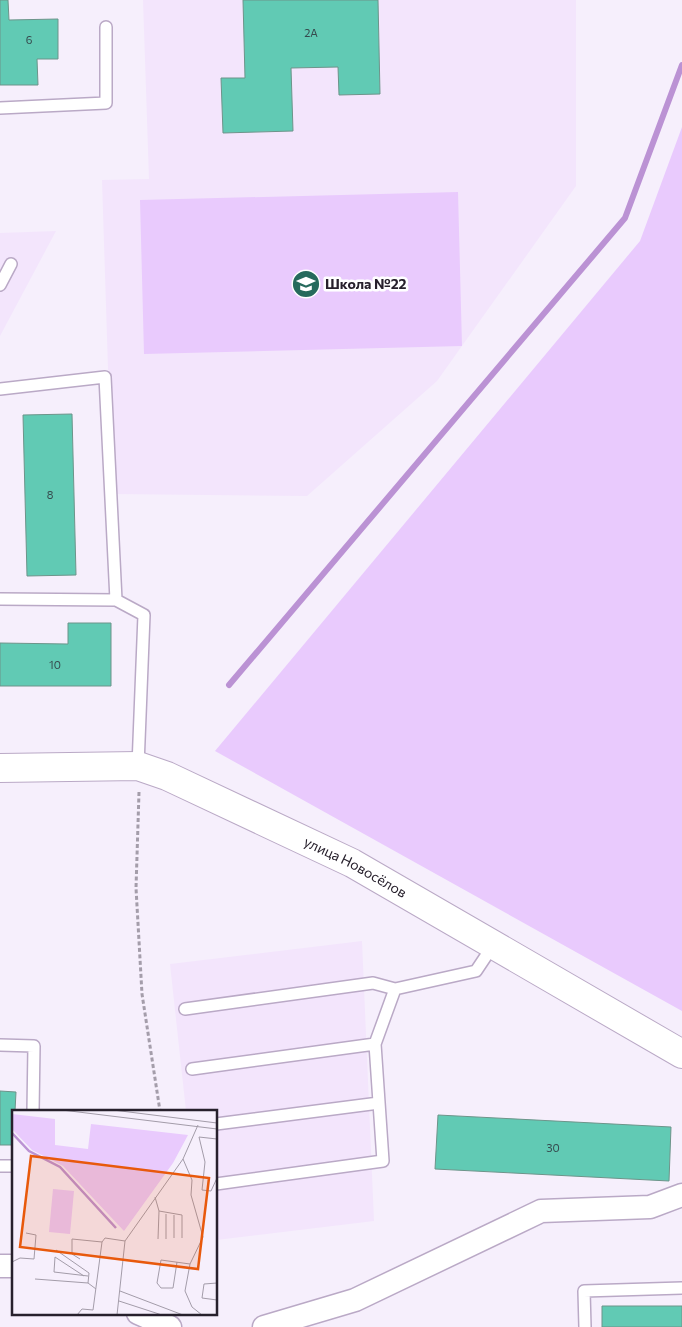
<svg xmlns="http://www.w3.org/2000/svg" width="682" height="1327" font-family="Commissioner,sans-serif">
<rect width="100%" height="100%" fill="#f6effc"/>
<!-- built -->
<path fill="#f3e5fc" d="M 143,0 L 576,0 L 576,186 L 437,381 L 307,496 L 112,494 L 102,180 L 149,179 Z
M 56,231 L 0,336 L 0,233 Z
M 362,941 L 374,1221 L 216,1240 L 216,1111 L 186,1111 L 170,964 Z"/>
<!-- green -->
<path fill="#e9cafd" d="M 682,127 L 682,1011 L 215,751 L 640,241 Z
M 458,192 L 462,346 L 144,354 L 140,200 Z"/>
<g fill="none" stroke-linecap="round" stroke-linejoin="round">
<!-- stream -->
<path stroke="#bb92d4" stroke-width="6" d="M 229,685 L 625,218 L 682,65"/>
</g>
<!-- building -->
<path fill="#61cab4" stroke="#6d948a" d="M 0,0 L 8,0 L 9,20 L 58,19 L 58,59 L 37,59 L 38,85 L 0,85 Z
M 243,0 L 378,0 L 380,94 L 339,95 L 338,67 L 291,68 L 293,131 L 223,133 L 221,78 L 245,78 Z
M 72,414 L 76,575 L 27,576 L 23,415 Z
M 68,623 L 111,623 L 111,686 L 0,686 L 0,643 L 68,644 Z
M 0,1091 L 16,1092 L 15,1111 L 14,1111 L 14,1145 L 0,1145 Z
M 438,1115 L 671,1127 L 669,1181 L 435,1169 Z
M 602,1306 L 682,1306 L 682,1327 L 602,1327 Z"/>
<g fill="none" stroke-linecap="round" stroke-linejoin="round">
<defs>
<path id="lane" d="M 0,108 L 106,103 L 106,27
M 0,285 L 11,264
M 0,389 L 105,377 L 116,600
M 0,599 L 116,600 L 144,615 L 138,766
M 185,1009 L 373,983 L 395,989 L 476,971 L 494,944
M 0,1045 L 34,1046 L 33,1111
M 192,1069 L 375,1044
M 216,1124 L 379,1103
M 0,1166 L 14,1166
M 216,1184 L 383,1161 L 375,1044 L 395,989
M 585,1327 L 584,1291 L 682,1288"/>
<path id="street" d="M 0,1266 L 14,1266
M 138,1313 L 170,1327
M 264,1327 L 355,1300 L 541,1211 L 650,1207 L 682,1195"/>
<g id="secondary">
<path id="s1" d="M 0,768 L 138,766 L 167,776 L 352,863 L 682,1054"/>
</g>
</defs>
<!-- lane casing -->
<use href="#lane" stroke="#baa9c6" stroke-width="14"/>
<!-- street casing -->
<use href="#street" stroke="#baa9c6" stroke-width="25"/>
<!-- secondary casing -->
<use href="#secondary" stroke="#baa9c6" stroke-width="30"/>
<!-- path -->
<path stroke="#a49daa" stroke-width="3" stroke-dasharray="4 2.5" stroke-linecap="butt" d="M 139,792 L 136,888 L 142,994 L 160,1111"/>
<!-- lane -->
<use href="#lane" stroke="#fff" stroke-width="11"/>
<!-- street -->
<use href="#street" stroke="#fff" stroke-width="22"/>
<!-- secondary -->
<use href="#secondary" stroke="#fff" stroke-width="28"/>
</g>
<!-- icons -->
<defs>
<symbol id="school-disc" viewBox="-11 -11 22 22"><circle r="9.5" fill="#266a5c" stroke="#fff"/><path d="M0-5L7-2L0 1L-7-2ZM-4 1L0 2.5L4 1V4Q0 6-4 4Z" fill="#fff"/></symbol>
</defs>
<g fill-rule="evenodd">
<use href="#school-disc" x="290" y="268" width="32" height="32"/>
</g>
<g text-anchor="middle" stroke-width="5" stroke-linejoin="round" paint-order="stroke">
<!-- number labels -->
<g font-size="11" fill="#364a4e">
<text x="311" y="37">2А</text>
<text x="29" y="44">6</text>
<text x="50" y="499">8</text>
<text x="55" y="669">10</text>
<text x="553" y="1152">30</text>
</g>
<!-- poi labels -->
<g font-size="14" font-weight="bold" fill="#27202c" stroke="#fff" text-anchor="start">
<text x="325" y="289">Школа №22</text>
</g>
<!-- street labels -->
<g font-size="14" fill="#27202c" stroke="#fff">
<text dy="5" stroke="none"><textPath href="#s1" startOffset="378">улица Новосёлов</textPath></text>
</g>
</g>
<!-- overview -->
<g transform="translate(12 1110)">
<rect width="205" height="205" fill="#f6effc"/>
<path d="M 0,4 L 43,9 L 43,35 L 76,39 L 79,14 L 176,25 L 161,53 L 112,121 L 51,56 L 20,40 L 0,19 ZM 41,79 L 62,81 L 58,124 L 37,122 Z" fill="#e9cafd"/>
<path fill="none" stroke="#bb92d4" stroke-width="2.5" d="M 0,23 L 17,41 L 48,57 L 104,118"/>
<path fill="none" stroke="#a39ca9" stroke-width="1" d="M 50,0 L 205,19M 101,0 L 205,13M 205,29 L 187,27 L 193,52 L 190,80 L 199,81 L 205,68M 171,49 L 180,70 L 179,85 L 191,127 L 178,154 L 173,181 L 180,197 L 190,205M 143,87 L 147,101 L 146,129M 147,101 L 170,105 L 170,128M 154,104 L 154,129M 162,105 L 162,128M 44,140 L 77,163 L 76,173 L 84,179M 68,149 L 60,144 L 60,129 L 90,132M 0,152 L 8,148 L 22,149 L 24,125 L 14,123M 165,152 L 161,178 L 149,178 L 145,173 L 149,150 L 178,154M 72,166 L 43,147 L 42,162 L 76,166M 23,169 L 76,173M 205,173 L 192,174 L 190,188 L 205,190M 108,181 L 171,205M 107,191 L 150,205M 65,205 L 70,199 L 81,200 L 90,132 L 93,128 L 113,131M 105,205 L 113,131 L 171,49 L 186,15"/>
<path fill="#e8590c" fill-opacity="0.15" stroke="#e8590c" stroke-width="2.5" d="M 19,46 L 197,68 L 186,159 L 8,137 Z"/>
<rect width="205" height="205" fill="none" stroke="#27202c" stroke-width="2.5"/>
</g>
</svg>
